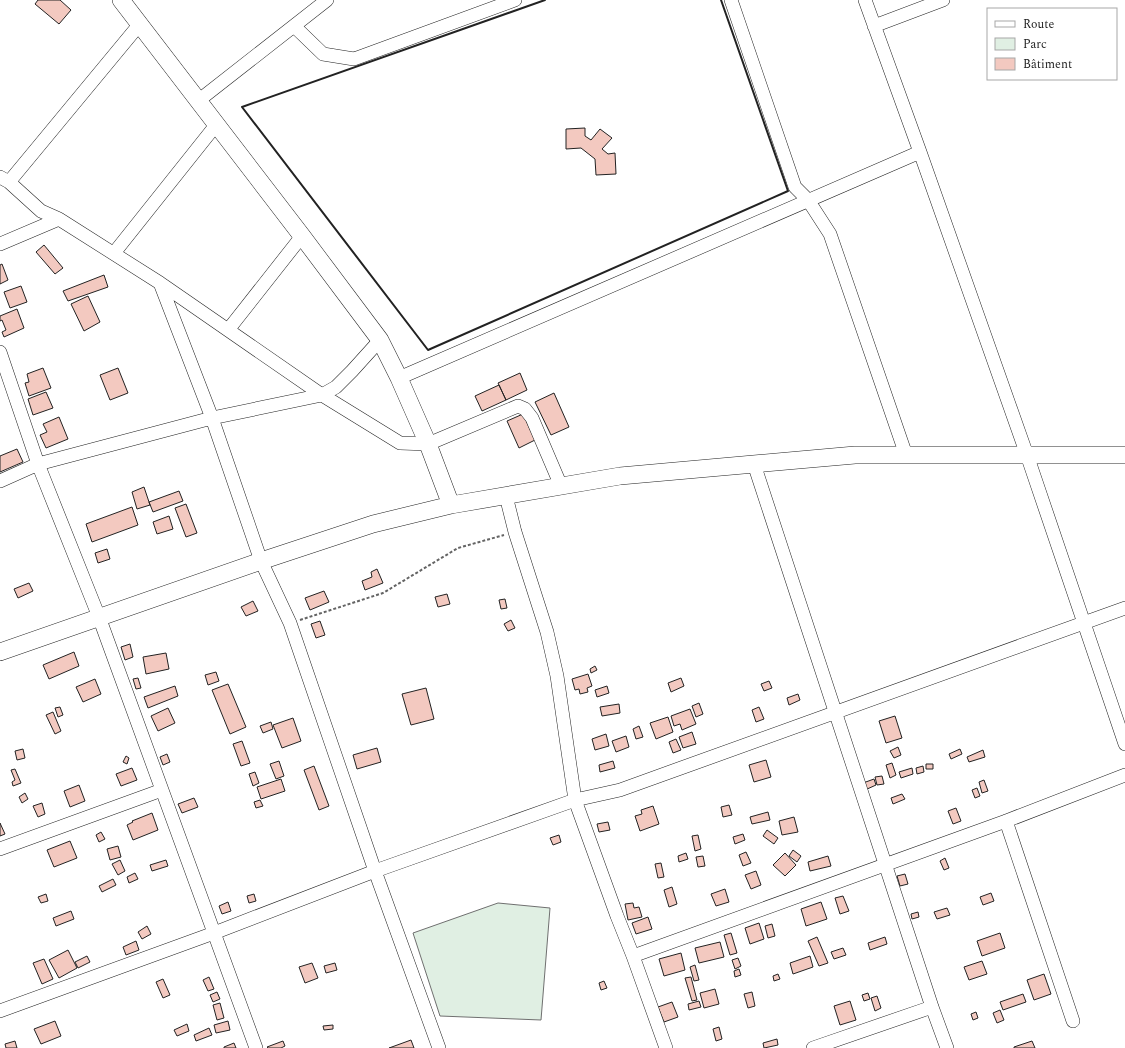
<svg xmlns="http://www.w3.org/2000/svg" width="1125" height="1048" font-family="Spectral,serif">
<rect width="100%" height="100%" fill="#fff"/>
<!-- green -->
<path fill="#e0efe3" stroke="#6f6f6f" d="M 498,903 L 550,908 L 541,1020 L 440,1016 L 413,933 Z"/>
<!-- building -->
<path fill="#f3c9c0" stroke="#222" d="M 38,0 L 60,0 L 71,10 L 59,24 L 35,4 Z
M 585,128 L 585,136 L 591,140 L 600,129 L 612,138 L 602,149 L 608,154 L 615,153 L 616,174 L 596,175 L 595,159 L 581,148 L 566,149 L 566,129 Z
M 44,245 L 63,268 L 55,274 L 36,252 Z
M 2,264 L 8,280 L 0,284 L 0,265 Z
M 104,275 L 108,287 L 68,301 L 63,291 Z
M 21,286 L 27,302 L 10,308 L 4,292 Z
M 88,296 L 100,322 L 84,331 L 71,304 Z
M 17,309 L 24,328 L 4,337 L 2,332 L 6,330 L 2,320 L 0,321 L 0,316 Z
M 43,368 L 51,388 L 29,396 L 25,383 L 29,382 L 27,374 Z
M 118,368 L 128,393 L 110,400 L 100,375 Z
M 520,373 L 527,390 L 506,400 L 498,383 Z
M 499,385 L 506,400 L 482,411 L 475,396 Z
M 46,392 L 53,408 L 33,415 L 28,399 Z
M 554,393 L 569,427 L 551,435 L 535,402 Z
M 523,414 L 535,440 L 519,448 L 507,421 Z
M 59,417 L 68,439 L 46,448 L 40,435 L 47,432 L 43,424 Z
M 17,449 L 23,462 L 0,472 L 0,456 Z
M 144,487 L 150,505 L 137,509 L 132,492 Z
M 179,491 L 183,501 L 153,512 L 149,502 Z
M 186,504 L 197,533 L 186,537 L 175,508 Z
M 132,507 L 138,525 L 92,542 L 86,524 Z
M 169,516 L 173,529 L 157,534 L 153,522 Z
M 107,549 L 110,559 L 98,563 L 95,553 Z
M 377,569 L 383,583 L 365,590 L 362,581 L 372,577 L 371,572 Z
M 29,583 L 33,591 L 18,598 L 14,589 Z
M 324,591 L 329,602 L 310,610 L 305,598 Z
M 447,594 L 450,604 L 438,607 L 435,597 Z
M 505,599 L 507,608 L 501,609 L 499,600 Z
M 253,601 L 258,611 L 246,616 L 241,607 Z
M 511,620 L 515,628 L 508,631 L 504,624 Z
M 320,621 L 325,635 L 316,638 L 311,624 Z
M 130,644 L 133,657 L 125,660 L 121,647 Z
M 74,652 L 79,666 L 49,679 L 43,665 Z
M 166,653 L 169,669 L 146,674 L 143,657 Z
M 595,666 L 597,670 L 591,673 L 590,669 Z
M 216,672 L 219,681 L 208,685 L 205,675 Z
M 588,674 L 592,686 L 587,688 L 588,692 L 580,694 L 579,689 L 575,690 L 572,679 Z
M 138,678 L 141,688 L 136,689 L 133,679 Z
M 681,678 L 684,686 L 671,692 L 668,683 Z
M 95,679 L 101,694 L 83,702 L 76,687 Z
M 769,681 L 772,688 L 764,691 L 761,684 Z
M 228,684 L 246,727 L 230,734 L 212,690 Z
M 175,686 L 178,696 L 148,708 L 144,697 Z
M 607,686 L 609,693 L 597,697 L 595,690 Z
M 426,688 L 434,719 L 411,725 L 402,694 Z
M 798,694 L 800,700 L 789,705 L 787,698 Z
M 699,703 L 703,714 L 696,717 L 692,706 Z
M 619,704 L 620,713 L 602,716 L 600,707 Z
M 60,707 L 63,715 L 58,717 L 55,708 Z
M 759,707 L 764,719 L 756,722 L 752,710 Z
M 168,708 L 175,723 L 158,731 L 151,716 Z
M 690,709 L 696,724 L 682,730 L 680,724 L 674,726 L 671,716 Z
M 53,712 L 61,731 L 55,734 L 46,715 Z
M 895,716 L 902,738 L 886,743 L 879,721 Z
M 668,717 L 673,732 L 656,739 L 650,723 Z
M 293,718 L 301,741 L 282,748 L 273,725 Z
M 271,722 L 273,729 L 263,733 L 260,726 Z
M 639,726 L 643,737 L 636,739 L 633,729 Z
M 692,732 L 696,744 L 683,748 L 679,737 Z
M 606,734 L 609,746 L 595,750 L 592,739 Z
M 626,736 L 629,747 L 616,752 L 612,741 Z
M 676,739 L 681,750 L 673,753 L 669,742 Z
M 242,741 L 250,763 L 241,766 L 233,744 Z
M 898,747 L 901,755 L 894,758 L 890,751 Z
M 377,748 L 381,762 L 357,769 L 353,755 Z
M 23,749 L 25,758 L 17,760 L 15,751 Z
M 960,749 L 962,754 L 951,759 L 949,754 Z
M 983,750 L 985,757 L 969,762 L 967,757 Z
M 167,754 L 170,762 L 163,765 L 160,757 Z
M 126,756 L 129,758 L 127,764 L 123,762 Z
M 766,760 L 771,777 L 754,782 L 749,765 Z
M 279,761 L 284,776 L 276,779 L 270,764 Z
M 613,761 L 615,768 L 600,772 L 599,765 Z
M 892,763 L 896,775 L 890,778 L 886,765 Z
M 926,764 L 933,764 L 933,769 L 926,769 Z
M 314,766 L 329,806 L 319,810 L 304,770 Z
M 923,766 L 924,772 L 917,774 L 916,768 Z
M 132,768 L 137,780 L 121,786 L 116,774 Z
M 912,768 L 913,774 L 901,778 L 899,772 Z
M 15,769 L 21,783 L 13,786 L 12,782 L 15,780 L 11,770 Z
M 255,772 L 259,783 L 253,786 L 249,774 Z
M 882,776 L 884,784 L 877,785 L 875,777 Z
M 281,779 L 285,791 L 261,799 L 257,787 Z
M 874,779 L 876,785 L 865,790 L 863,783 Z
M 984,780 L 988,791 L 982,793 L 979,782 Z
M 79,785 L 85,801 L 70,807 L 64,791 Z
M 977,788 L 980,796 L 975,798 L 972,790 Z
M 25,793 L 28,799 L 22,803 L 19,797 Z
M 902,794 L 905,799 L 893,804 L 891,798 Z
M 194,798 L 198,807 L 182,813 L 178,804 Z
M 260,800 L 263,806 L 256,808 L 254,802 Z
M 42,803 L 45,814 L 38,817 L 33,806 Z
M 729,805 L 732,815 L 723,817 L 721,807 Z
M 653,806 L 659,824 L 640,831 L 635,816 L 642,814 L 641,810 Z
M 956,808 L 961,821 L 953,824 L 948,811 Z
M 768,812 L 770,820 L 752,824 L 750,817 Z
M 152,813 L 158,830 L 133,840 L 127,825 L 133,822 L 132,821 Z
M 794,817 L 798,832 L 782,835 L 779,821 Z
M 608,822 L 610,830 L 599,832 L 597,824 Z
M 0,823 L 5,834 L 0,836 Z
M 767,830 L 778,838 L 774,844 L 763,836 Z
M 101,832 L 105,839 L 99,842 L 96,835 Z
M 743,834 L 745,840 L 735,844 L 733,837 Z
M 559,835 L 561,842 L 553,845 L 550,838 Z
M 698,835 L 701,849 L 695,851 L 692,836 Z
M 70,841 L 77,858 L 54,867 L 47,850 Z
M 118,846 L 121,857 L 110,860 L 107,849 Z
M 793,850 L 801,856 L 797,862 L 789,856 Z
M 746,852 L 751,863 L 743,866 L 739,855 Z
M 686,853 L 688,859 L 679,862 L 678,856 Z
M 785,853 L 796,865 L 785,876 L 773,865 Z
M 703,856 L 705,866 L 698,867 L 696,857 Z
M 828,856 L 831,866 L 810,871 L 808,862 Z
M 945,858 L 949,868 L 944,870 L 940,861 Z
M 120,860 L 125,871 L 118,875 L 112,864 Z
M 166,860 L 168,866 L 152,871 L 150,865 Z
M 661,863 L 664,877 L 658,878 L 655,864 Z
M 756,871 L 761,885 L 751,889 L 745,875 Z
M 135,873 L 138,879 L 129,883 L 127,877 Z
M 905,874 L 908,884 L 900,886 L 897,876 Z
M 113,879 L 116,885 L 102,892 L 99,886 Z
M 672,887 L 677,904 L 669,907 L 664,890 Z
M 725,889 L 729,902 L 716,906 L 711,894 Z
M 991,893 L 994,901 L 983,905 L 980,897 Z
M 46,894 L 48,901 L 41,903 L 38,897 Z
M 254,894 L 256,901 L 249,903 L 247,896 Z
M 843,896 L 849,911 L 840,914 L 835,898 Z
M 228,902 L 231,911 L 222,914 L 219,906 Z
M 821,902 L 827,919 L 806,926 L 801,909 Z
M 633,903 L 634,908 L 639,907 L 642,917 L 628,920 L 625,904 Z
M 947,908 L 950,915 L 937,919 L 934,912 Z
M 71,911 L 74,919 L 56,926 L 53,918 Z
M 918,912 L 919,917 L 912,919 L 911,914 Z
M 648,917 L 652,929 L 636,934 L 632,923 Z
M 759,923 L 764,939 L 750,944 L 745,928 Z
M 772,924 L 775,936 L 768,938 L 765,926 Z
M 147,926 L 151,934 L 142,939 L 138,932 Z
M 731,933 L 737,953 L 730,955 L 724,935 Z
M 1000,933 L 1005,948 L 982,956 L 977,941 Z
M 817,937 L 828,963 L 819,966 L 808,941 Z
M 885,937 L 887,944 L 870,950 L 868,943 Z
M 136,941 L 139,950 L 126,955 L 123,947 Z
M 720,942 L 724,957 L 699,963 L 695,948 Z
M 843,948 L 846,955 L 834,959 L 831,952 Z
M 68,950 L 77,968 L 59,978 L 49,960 Z
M 681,953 L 685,970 L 664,976 L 659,959 Z
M 87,956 L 90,962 L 78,968 L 75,962 Z
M 810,956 L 813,967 L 793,974 L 790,963 Z
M 738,958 L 741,966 L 735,969 L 732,960 Z
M 44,959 L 53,979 L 42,984 L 33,963 Z
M 982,961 L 987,974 L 969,980 L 964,967 Z
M 312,963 L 318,978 L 305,983 L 299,967 Z
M 335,963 L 337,970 L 326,973 L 324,966 Z
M 695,965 L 699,980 L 694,981 L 690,967 Z
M 739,969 L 741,975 L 735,977 L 734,971 Z
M 778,974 L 780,979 L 774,981 L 773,976 Z
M 1044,974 L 1051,994 L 1034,1000 L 1027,980 Z
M 209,977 L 214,989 L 208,991 L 203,980 Z
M 691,977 L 697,1000 L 692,1001 L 685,978 Z
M 163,979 L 170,995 L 163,998 L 156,982 Z
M 604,981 L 607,988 L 601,990 L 599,983 Z
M 715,989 L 719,1004 L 704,1008 L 700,993 Z
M 217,992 L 220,999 L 213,1002 L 210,995 Z
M 752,992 L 755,1006 L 748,1008 L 744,994 Z
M 868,993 L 870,999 L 864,1001 L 862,995 Z
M 1023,994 L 1026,1002 L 1003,1010 L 1000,1002 Z
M 877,996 L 881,1008 L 875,1011 L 871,998 Z
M 699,1001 L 701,1007 L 689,1010 L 688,1004 Z
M 850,1001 L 856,1020 L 840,1025 L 834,1006 Z
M 672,1002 L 678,1017 L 664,1022 L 658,1007 Z
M 220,1003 L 224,1018 L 217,1020 L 213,1005 Z
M 1000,1010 L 1004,1020 L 997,1023 L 993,1013 Z
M 976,1012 L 978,1018 L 973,1020 L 971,1014 Z
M 55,1021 L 61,1036 L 41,1044 L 34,1029 Z
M 228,1021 L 230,1030 L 216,1033 L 214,1025 Z
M 187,1024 L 189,1031 L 177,1036 L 174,1030 Z
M 333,1025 L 333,1029 L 324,1030 L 323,1026 Z
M 719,1027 L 722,1039 L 716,1041 L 713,1029 Z
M 209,1028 L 212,1035 L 196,1041 L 194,1035 Z
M 777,1039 L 778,1045 L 764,1048 L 763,1043 Z
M 411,1040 L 414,1048 L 389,1048 Z
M 15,1041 L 17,1048 L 6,1048 L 5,1044 Z
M 283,1041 L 285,1046 L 281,1048 L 268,1048 L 267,1047 Z
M 1032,1041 L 1035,1048 L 1014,1048 L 1014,1047 Z
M 234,1043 L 236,1048 L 224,1048 L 224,1047 Z"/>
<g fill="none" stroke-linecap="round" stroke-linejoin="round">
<defs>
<path id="minor" d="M 731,0 L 795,187 L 808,200 L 830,234 L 906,455
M 865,0 L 920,152 L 1027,455 L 1125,744
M 294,26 L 323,54 L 354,59 L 515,0
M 874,26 L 943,0
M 198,101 L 327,0
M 0,177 L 9,182 L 41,211 L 59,219 L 0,244
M 9,182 L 139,25
M 59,219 L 160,283 L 322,395 L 400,443 L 428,444 L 518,406 L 525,409 L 532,418 L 561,486
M 114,253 L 216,125
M 160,283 L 212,418 L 261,561 L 290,623 L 375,871 L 439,1048
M 228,330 L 302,236
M 0,352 L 38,464 L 99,617 L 256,1048
M 399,378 L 920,152
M 754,464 L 932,1007 L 947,1048
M 0,481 L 38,464 L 212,418 L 322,395 L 336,387 L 352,371 L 380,340
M 506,496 L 515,532 L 547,632 L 557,676 L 575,800 L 617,916 L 633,956 L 666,1048
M 1006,821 L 1073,1021
M 0,849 L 162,790
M 633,956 L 1006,821 L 1125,775
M 0,1011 L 214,933 L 375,871 L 575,800 L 620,790 L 1125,608
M 813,1048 L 932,1007"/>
<path id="major" d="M 121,0 L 302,236 L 380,340 L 399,378 L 428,444 L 451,505
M 0,652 L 261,561 L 373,524 L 451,505 L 620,476 L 855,455 L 1125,455"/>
</defs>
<!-- minor casing -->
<use href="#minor" stroke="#222" stroke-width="14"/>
<!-- major casing -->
<use href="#major" stroke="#222" stroke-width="18"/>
<!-- path -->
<path stroke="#646464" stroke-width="2" stroke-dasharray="3 2" stroke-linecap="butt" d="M 300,620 L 383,593 L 458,548 L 504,535"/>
<!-- minor -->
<use href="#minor" stroke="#fff" stroke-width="13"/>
<!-- major -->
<use href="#major" stroke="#fff" stroke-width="17"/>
<!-- wall -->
<path stroke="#222" stroke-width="2" d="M 545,0 L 242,107 L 428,350 L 788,191 L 721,0"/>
</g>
<!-- legend -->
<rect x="987" y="8" width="130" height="72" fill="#ffffff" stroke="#a7a7a7"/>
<rect x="995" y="21" width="20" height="6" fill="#ffffff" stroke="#a7a7a7"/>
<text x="1023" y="28" font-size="12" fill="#222222">Route</text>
<rect x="995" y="38" width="20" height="12" fill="#e0efe3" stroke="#a7a7a7"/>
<text x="1023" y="48" font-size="12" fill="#222222">Parc</text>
<rect x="995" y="58" width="20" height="12" fill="#f3c9c0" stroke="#a7a7a7"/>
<text x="1023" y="68" font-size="12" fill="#222222">Bâtiment</text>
</svg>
